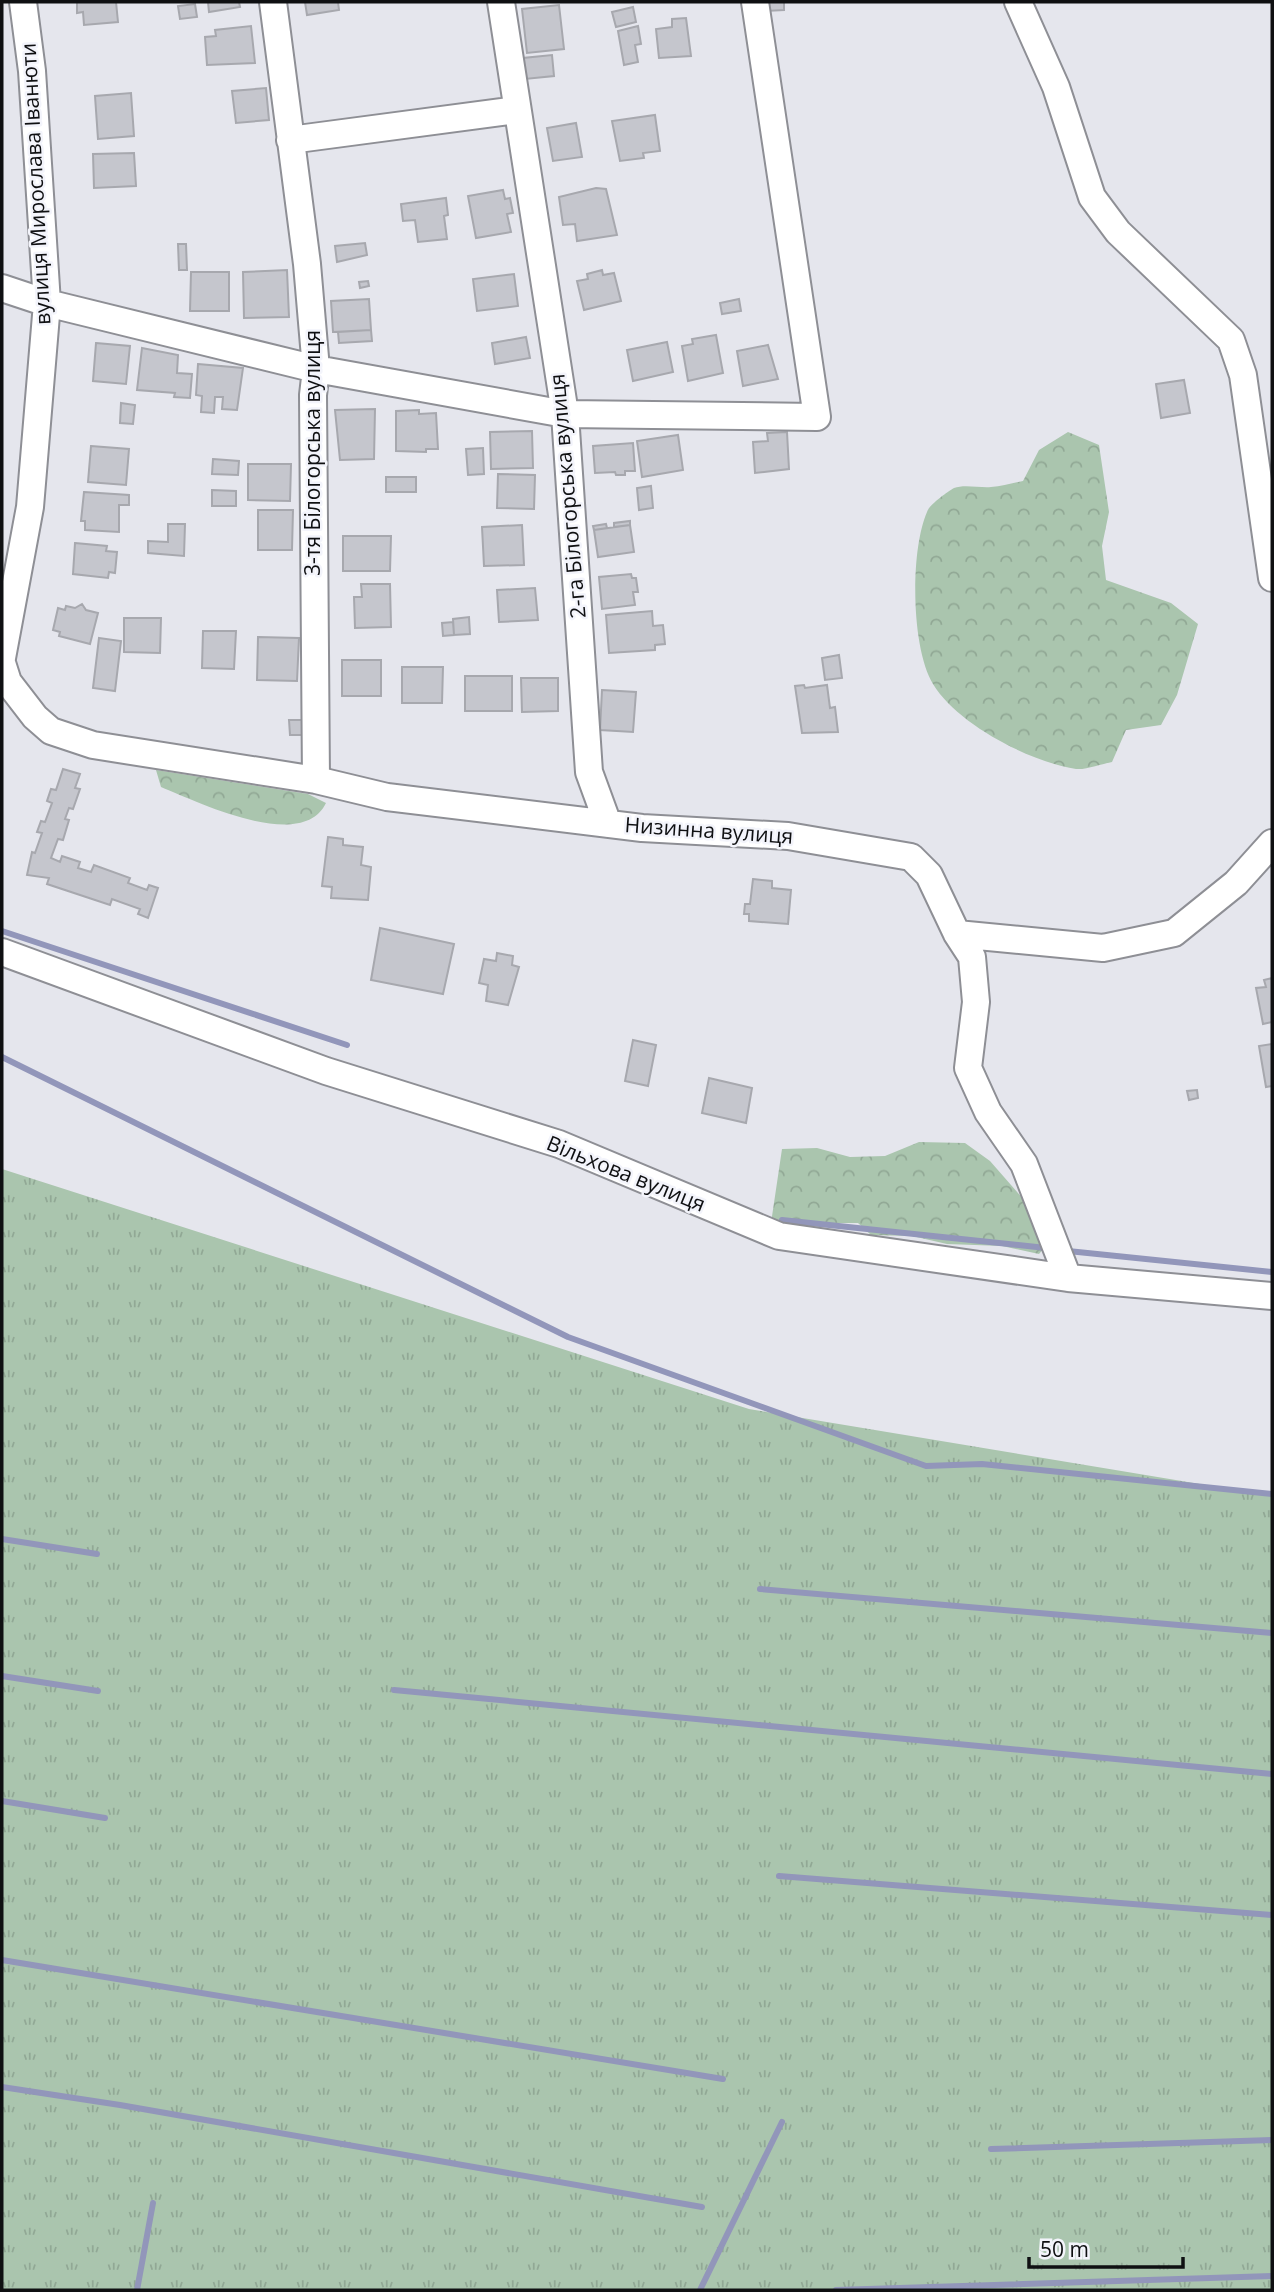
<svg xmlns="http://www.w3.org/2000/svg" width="1274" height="2292" font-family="'Open Sans',sans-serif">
<defs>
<pattern id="forest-crowns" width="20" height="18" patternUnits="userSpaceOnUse" patternTransform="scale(1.75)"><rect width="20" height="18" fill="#aac5ae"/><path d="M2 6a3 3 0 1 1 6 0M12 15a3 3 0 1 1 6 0" fill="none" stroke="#91a895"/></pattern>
<pattern id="park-tufts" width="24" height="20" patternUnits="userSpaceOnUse" patternTransform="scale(1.75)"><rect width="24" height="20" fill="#aac5ae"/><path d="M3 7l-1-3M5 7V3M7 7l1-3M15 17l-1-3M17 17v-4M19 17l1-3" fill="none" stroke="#91a895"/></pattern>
</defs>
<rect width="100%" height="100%" fill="#e5e6ed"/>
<!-- forest -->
<path fill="url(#forest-crowns)" d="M 1068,432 L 1099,445 L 1109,512 L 1102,546 L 1106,580 L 1171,603 L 1198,624 L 1177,695 L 1161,725 L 1126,730 L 1112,762 C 1101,764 1086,770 1076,769 C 1030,762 957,724 933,684 C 911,648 910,551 927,512 C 929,505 947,492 954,488 C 964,484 980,488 991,487 C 1002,486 1012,483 1023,481 L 1039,450 Z
M 156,770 L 308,794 L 326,803 C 302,853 198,802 161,787 Z
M 919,1142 L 965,1143 L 990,1161 L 1039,1217 L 1045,1247 L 1039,1254 L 1002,1246 L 947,1244 L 912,1236 L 871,1235 L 858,1223 L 771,1223 L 782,1149 L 817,1148 L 850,1157 L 885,1156 Z"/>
<!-- park -->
<path fill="url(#park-tufts)" d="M 2,1169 L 749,1409 L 1272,1496 L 1272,2290 L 2,2290 Z"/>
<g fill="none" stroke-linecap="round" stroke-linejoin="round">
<!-- stream -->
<path stroke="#9296ba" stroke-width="6" d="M 2,931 L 347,1045
M 2,1057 L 568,1337 L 926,1466 L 982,1464 L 1272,1494
M 782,1220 L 1046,1248
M 1068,1251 L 1272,1272
M 2,1539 L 97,1554
M 760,1589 L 1272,1633
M 2,1676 L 98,1691
M 394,1690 L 1272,1774
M 2,1801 L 105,1818
M 779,1876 L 1272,1915
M 2,1960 L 723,2079
M 2,2087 L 120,2105 L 702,2207
M 991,2149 L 1272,2140
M 137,2290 L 153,2203
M 700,2290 L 782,2122
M 836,2290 L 1272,2276"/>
</g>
<!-- building -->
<path fill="#c5c6cd" stroke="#a7a8ae" stroke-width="2" d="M 77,2 L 116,2 L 118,22 L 84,25 L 83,12 L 77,13 Z
M 208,2 L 239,2 L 240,7 L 209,12 Z
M 305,2 L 338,2 L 339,10 L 307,15 Z
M 764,2 L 784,2 L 784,10 L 765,11 Z
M 195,4 L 197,17 L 180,19 L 178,6 Z
M 559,5 L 564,49 L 527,53 L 522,9 Z
M 633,7 L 636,22 L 616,27 L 612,12 Z
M 686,18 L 691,56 L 659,58 L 656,29 L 672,27 L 672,19 Z
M 251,26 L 255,63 L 207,65 L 205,37 L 216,36 L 215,30 Z
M 638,26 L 641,44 L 635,45 L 638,62 L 624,65 L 618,31 Z
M 552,55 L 554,76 L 525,79 L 523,58 Z
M 266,88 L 269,120 L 236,123 L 232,91 Z
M 131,93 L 134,136 L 98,139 L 95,96 Z
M 655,115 L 660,151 L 643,153 L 644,158 L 620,161 L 612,121 Z
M 576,123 L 582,157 L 553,161 L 547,128 Z
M 134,153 L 136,186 L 94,188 L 93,154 Z
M 596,188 L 606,189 L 617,235 L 577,241 L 575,224 L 563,225 L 559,197 Z
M 503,190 L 505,199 L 510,198 L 513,213 L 507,214 L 511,232 L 476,238 L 468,196 Z
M 446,198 L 448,215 L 444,216 L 447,239 L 418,242 L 415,220 L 403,221 L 401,204 Z
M 365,243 L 367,255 L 337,262 L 335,246 Z
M 178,244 L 186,244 L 187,270 L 179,270 Z
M 287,270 L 289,317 L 244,318 L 243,272 Z
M 602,270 L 603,275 L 614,273 L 621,301 L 584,310 L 577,281 L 588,279 L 587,274 Z
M 191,272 L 229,272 L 229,311 L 190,311 Z
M 514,274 L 518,306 L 477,311 L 473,279 Z
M 368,281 L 369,286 L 360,288 L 359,282 Z
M 369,299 L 371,330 L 333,332 L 331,301 Z
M 739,299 L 741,311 L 722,314 L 720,303 Z
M 371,330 L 372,341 L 339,343 L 338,332 Z
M 716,335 L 723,373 L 688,381 L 682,346 L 693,344 L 692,339 Z
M 526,337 L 530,358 L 495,364 L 492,343 Z
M 667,342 L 673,372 L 633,381 L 627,350 Z
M 96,343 L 130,346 L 126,384 L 93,381 Z
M 768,345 L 778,379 L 743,386 L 737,351 Z
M 142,348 L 178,355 L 177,373 L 192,374 L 190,398 L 174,397 L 175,393 L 137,390 Z
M 198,364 L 243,368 L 237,410 L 222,409 L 223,397 L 215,397 L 214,413 L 201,412 L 202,396 L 196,395 Z
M 1184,380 L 1190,413 L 1161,418 L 1156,384 Z
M 121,403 L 135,405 L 133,424 L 120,423 Z
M 375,409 L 374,459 L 340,460 L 335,410 Z
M 419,410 L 419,414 L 436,413 L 438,449 L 426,449 L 426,452 L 396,451 L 396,411 Z
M 532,431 L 533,468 L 491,469 L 490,432 Z
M 787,432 L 789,469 L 755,473 L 753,442 L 768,441 L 767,433 Z
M 678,435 L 683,470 L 642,477 L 637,441 Z
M 633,443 L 635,471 L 625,471 L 625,475 L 616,475 L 615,472 L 595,473 L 593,446 Z
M 91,446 L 129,449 L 126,485 L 88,482 Z
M 483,448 L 484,474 L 468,475 L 466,449 Z
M 213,459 L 239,461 L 238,475 L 212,474 Z
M 248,464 L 291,464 L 290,501 L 248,500 Z
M 498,474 L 535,475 L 534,509 L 497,508 Z
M 386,477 L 416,477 L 416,492 L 386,492 Z
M 651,486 L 653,508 L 639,510 L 637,488 Z
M 212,490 L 236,491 L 236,506 L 212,506 Z
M 84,492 L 129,495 L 129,505 L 119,505 L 119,532 L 85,530 L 85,521 L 81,521 Z
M 258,510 L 293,510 L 292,550 L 258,550 Z
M 630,521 L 630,525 L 614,527 L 614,523 Z
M 168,524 L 185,524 L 184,556 L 148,553 L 148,541 L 168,542 Z
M 606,524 L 607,528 L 594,530 L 593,526 Z
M 522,525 L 524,565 L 484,566 L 482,527 Z
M 630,525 L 634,552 L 598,557 L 594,530 Z
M 343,536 L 391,536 L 390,571 L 343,571 Z
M 75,543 L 107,546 L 106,551 L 117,552 L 115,573 L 109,572 L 108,578 L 73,574 Z
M 631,574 L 632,578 L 636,578 L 638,592 L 633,592 L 635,605 L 602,609 L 599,577 Z
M 361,584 L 390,584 L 391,627 L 355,628 L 354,597 L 362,597 Z
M 535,588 L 538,620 L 499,622 L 497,590 Z
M 82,604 L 86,610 L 98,613 L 90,644 L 59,636 L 60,632 L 53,630 L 58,608 L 65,610 L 66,606 L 75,608 Z
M 652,611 L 653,626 L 663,625 L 665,644 L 655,645 L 655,650 L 609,653 L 606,615 Z
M 469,617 L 470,634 L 454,635 L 453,619 Z
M 124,618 L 161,618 L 160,653 L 124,652 Z
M 453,622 L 454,635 L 443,636 L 442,623 Z
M 203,631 L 236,631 L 234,669 L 202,668 Z
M 258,637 L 299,638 L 297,681 L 257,680 Z
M 99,638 L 121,641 L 115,691 L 93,688 Z
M 839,655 L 842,678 L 825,680 L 822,658 Z
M 342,660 L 381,660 L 381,696 L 342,696 Z
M 402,667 L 443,667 L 442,703 L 402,703 Z
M 465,676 L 512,676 L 512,711 L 465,711 Z
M 521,678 L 558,678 L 558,711 L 522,712 Z
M 804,685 L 805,688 L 827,685 L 830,708 L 835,707 L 838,732 L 802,733 L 795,686 Z
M 602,690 L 636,692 L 633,732 L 600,730 Z
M 289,720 L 303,720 L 303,735 L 290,735 Z
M 63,769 L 80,774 L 75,788 L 80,789 L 73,809 L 69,808 L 65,819 L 69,820 L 63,840 L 58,839 L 51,858 L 60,862 L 62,856 L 80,862 L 78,868 L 91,872 L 94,865 L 130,878 L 128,883 L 147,890 L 149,885 L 158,888 L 148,918 L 138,914 L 140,909 L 112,899 L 110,905 L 47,884 L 49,878 L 27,875 L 32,852 L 35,853 L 42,833 L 37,832 L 41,821 L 45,822 L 52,803 L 47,801 L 51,789 L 56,790 Z
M 328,837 L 343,839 L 343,845 L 363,847 L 361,865 L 371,867 L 368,900 L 331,898 L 332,887 L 322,886 Z
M 753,879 L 772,881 L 772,888 L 791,890 L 788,924 L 749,921 L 749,914 L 744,914 L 745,904 L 750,904 Z
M 380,928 L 454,944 L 443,994 L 371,980 Z
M 497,953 L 513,956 L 512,965 L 519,967 L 508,1005 L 486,1001 L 488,985 L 479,983 L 484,959 L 496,961 Z
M 1272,978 L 1272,1022 L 1263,1024 L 1256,988 L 1266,987 L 1264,980 Z
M 633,1040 L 656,1045 L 648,1086 L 625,1081 Z
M 1272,1044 L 1272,1086 L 1266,1087 L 1259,1046 Z
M 709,1078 L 752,1088 L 746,1123 L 702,1113 Z
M 1197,1090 L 1198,1098 L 1189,1100 L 1187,1091 Z"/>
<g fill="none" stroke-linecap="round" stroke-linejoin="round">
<defs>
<path id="minor" d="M 273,2 L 307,264 L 316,369 L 313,395 L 316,780
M 501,2 L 565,414 L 589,772 L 608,824
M 1018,2 L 1056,87 L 1092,197 L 1118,232 L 1231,340 L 1243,375 L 1272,578
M 290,140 L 517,110
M 2,288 L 47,303 L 316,369 L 565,414 L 817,417 L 755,2
M 2,658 L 30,507 L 47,303 L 32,71 L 23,2
M 2,663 L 8,682 L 35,717 L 51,731 L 93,745 L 316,780 L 387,797 L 642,828 L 788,836 L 911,857 L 929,875 L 957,934 L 972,957 L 976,1002 L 968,1068 L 988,1112 L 1024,1164 L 1068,1278
M 957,934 L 1103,948 L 1174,933 L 1236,883 L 1272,843
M 2,952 L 326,1071 L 559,1144 L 779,1236 L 1068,1278 L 1272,1296"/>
</defs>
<!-- minor casing -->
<use href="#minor" stroke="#8e8f95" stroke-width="30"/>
<!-- minor -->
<use href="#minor" stroke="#fff" stroke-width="26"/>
</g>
<g text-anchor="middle" stroke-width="5" stroke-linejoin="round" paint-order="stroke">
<!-- street labels -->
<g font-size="21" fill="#0f1012" stroke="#f3f4fb">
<text transform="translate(36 184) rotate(-93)" y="7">вулиця Мирослава Іванюти</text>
<text transform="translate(313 453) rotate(-90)" y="7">3-тя Білогорська вулиця</text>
<text transform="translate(568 496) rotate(-95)" y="7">2-га Білогорська вулиця</text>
<text transform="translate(709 831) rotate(4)" y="7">Низинна вулиця</text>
<text transform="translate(626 1174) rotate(22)" y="7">Вільхова вулиця</text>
</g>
</g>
<!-- border -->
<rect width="1274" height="2292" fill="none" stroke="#0f1012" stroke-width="7"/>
<!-- scale -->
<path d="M1029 2257v10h154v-10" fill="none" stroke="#0f1012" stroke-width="3.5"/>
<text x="1040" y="2257" font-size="21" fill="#0f1012" stroke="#f3f4fb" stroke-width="5" paint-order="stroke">50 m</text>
</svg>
